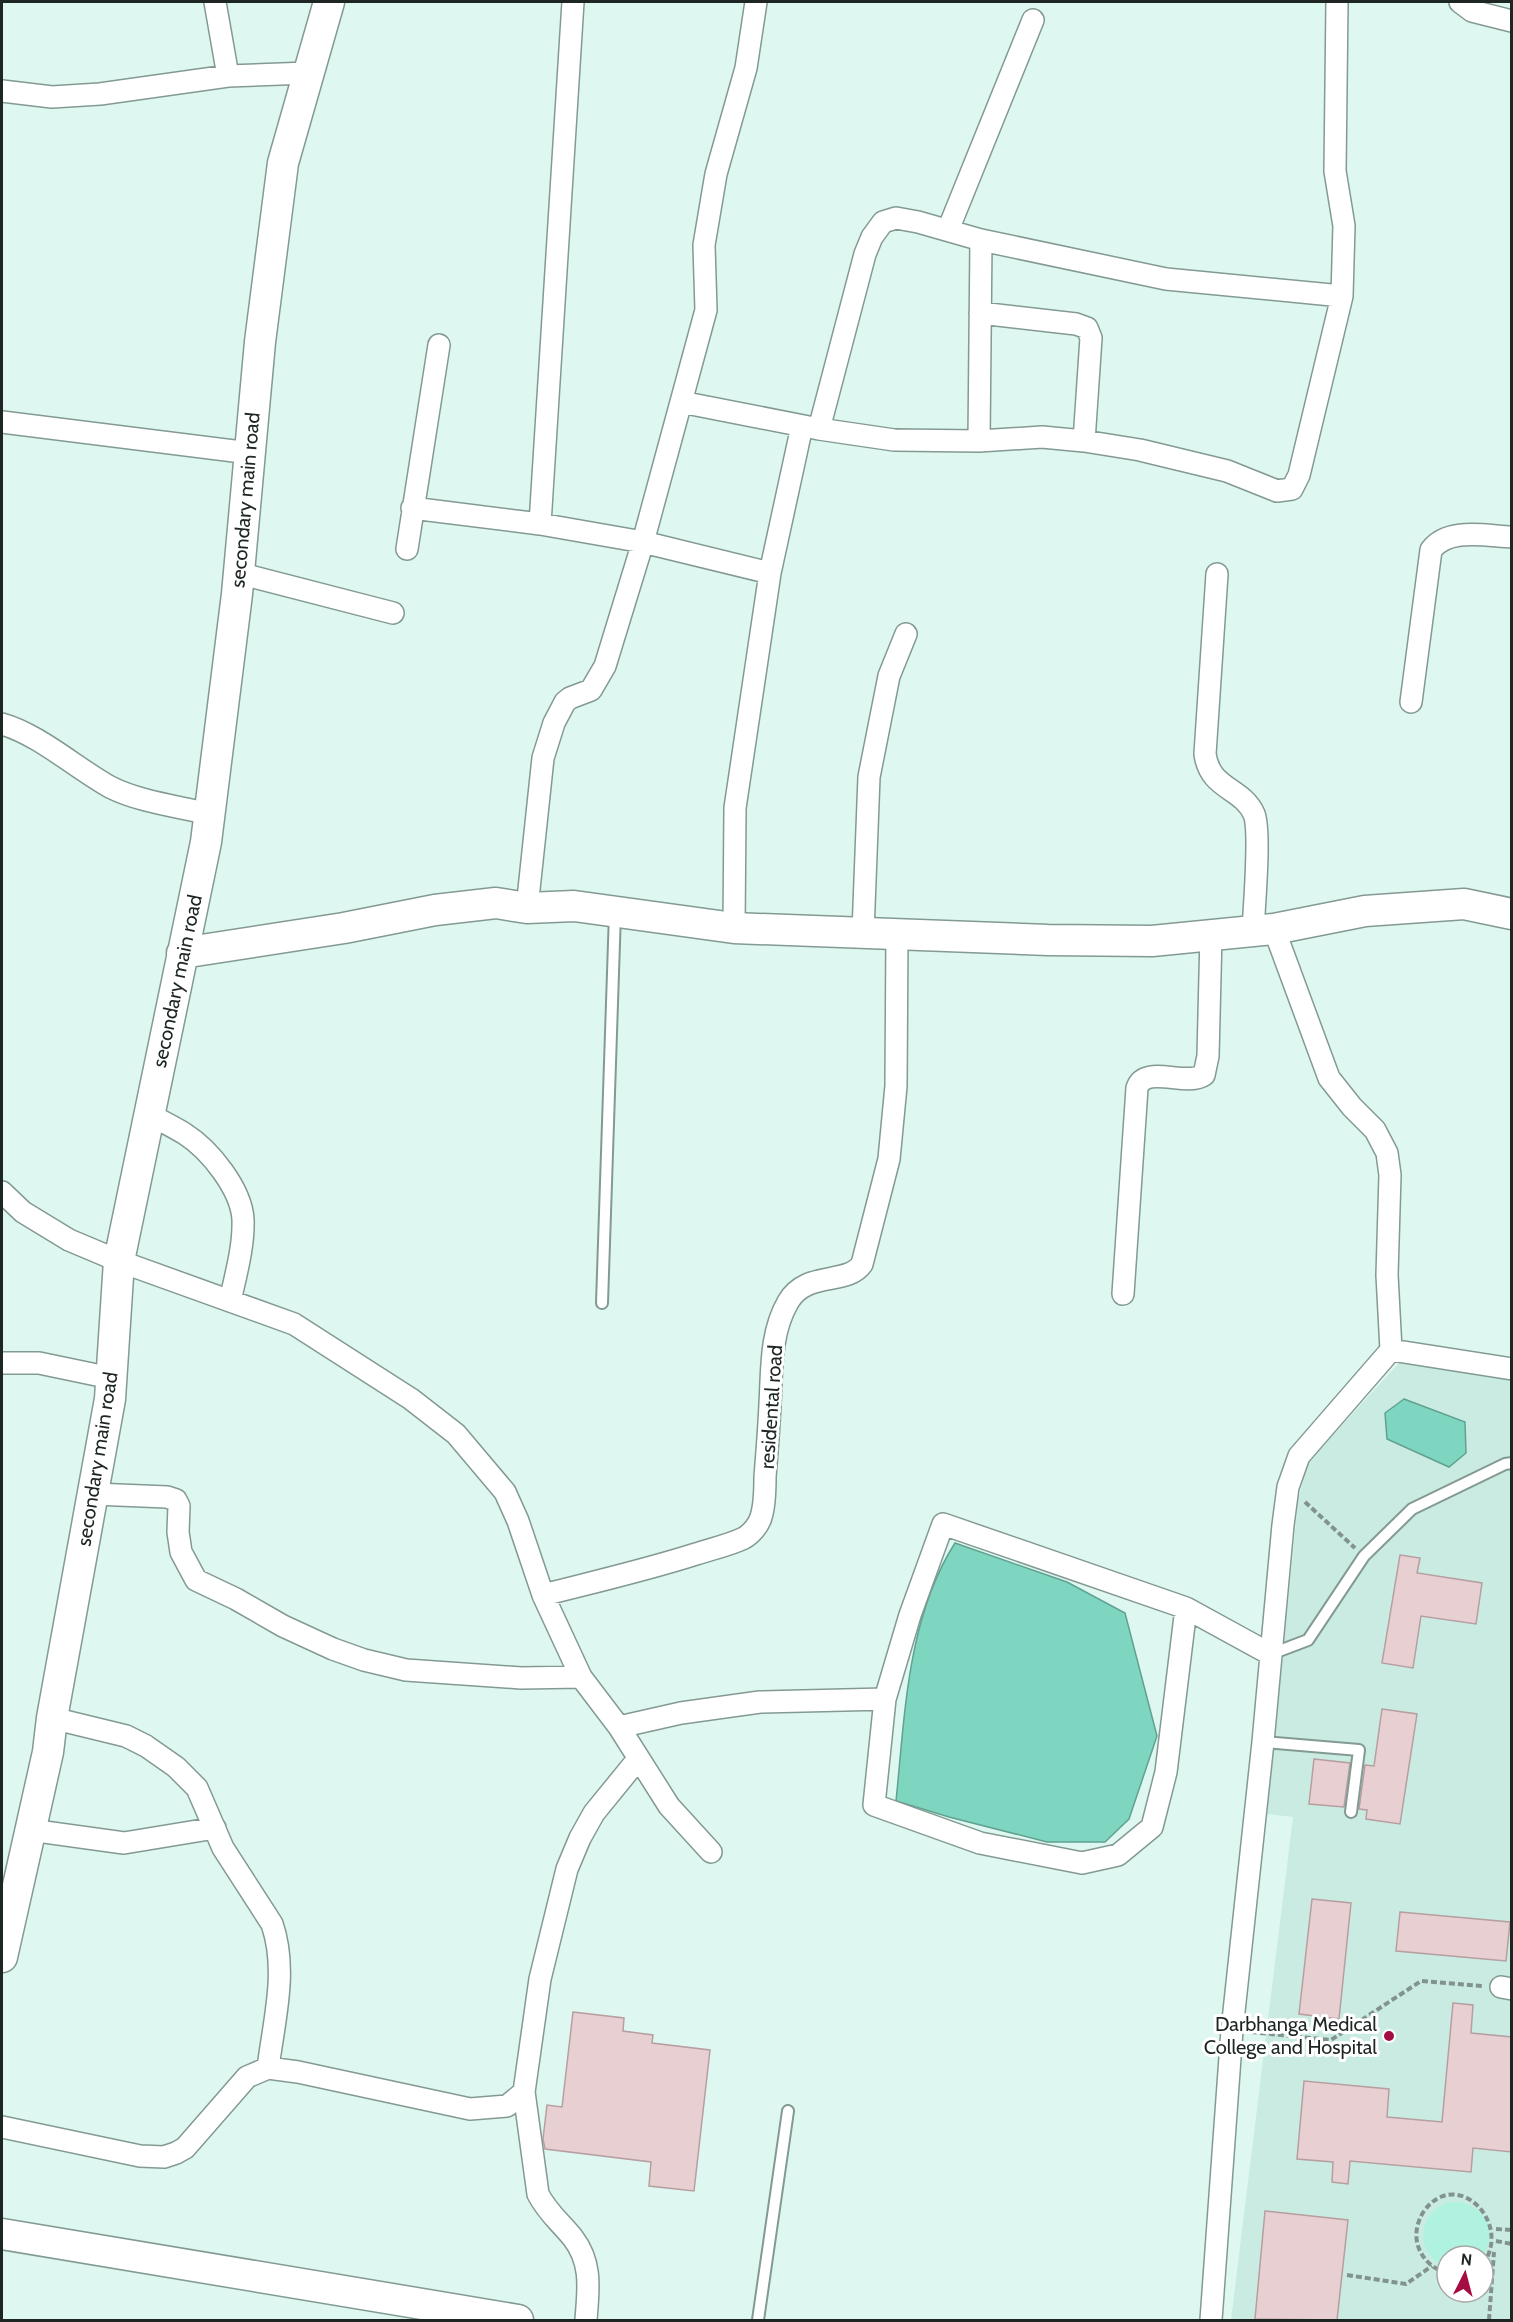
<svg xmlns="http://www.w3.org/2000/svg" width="1513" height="2322" font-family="Cabin,sans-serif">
<rect width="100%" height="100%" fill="#def7f0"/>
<!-- built -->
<path fill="#c9ebe1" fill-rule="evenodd" d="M 1400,1362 L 1511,1380 L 1511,2320 L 1231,2320 L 1293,1817 L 1267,1814 L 1298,1502 L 1307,1463 ZM 1447,2256 L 1483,2256 L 1483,2292 L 1447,2292 Z"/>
<!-- green -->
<path fill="#aef2df" d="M 1451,2202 C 1481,2200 1501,2230 1483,2256 L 1447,2256 L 1447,2267 C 1413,2255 1417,2210 1451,2202 Z"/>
<!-- water -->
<path fill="#7ed6c0" stroke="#61a191" stroke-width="1.5" d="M 1404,1399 L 1465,1422 L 1466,1453 L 1449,1467 L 1387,1439 L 1385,1413 Z
M 955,1543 L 1067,1582 L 1125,1613 L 1157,1736 L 1129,1819 L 1105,1842 L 1047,1842 L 949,1817 L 896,1801 C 905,1715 907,1618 955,1543 Z"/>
<!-- building -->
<path fill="#e8d0d2" stroke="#b69ea1" stroke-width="1.5" d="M 1400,1555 L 1420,1558 L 1417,1573 L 1482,1583 L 1476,1624 L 1421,1616 L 1413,1668 L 1382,1663 Z
M 1382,1709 L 1417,1714 L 1400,1824 L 1366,1819 L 1367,1810 L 1359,1809 L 1365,1765 L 1374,1766 Z
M 1314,1759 L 1350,1763 L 1344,1807 L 1309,1804 Z
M 1312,1899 L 1351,1903 L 1339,2019 L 1299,2014 Z
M 1400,1912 L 1510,1922 L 1506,1961 L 1396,1951 Z
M 1453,2003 L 1473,2005 L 1471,2033 L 1512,2037 L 1512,2152 L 1473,2148 L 1471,2172 L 1350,2161 L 1348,2184 L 1332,2182 L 1333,2162 L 1297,2159 L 1304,2081 L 1389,2089 L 1387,2117 L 1442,2122 Z
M 573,2012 L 624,2018 L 623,2031 L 653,2035 L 652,2043 L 710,2050 L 694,2191 L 649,2186 L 651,2162 L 545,2149 L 543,2139 L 547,2105 L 562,2107 Z
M 1265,2211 L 1348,2220 L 1337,2320 L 1255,2319 Z"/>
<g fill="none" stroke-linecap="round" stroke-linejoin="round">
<defs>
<path id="lane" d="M 602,1303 L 615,913
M 1271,1654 L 1308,1640 L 1364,1556 L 1412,1509 L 1505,1464 L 1512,1463
M 1263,1742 L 1359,1750 L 1351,1812
M 758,2320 L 788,2111"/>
<path id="street" d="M 215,2 L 228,76
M 1460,2 L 1472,11 L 1512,21
M 2,91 L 52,97 L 100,94 L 228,76 L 308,73
M 948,230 L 1033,20
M 980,313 L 1076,324 L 1087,328 L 1091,338 L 1084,441
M 681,402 L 819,429 L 894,440 L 979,441 L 1042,437 L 1084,441 L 1140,450 L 1227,471 L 1277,491 L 1292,489 L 1299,475 L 1342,296 L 1344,226 L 1335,171 L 1337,2
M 2,422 L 250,453
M 819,429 L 865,254 L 872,237 L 883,222 L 896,218 L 918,222 L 981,240 L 1166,279 L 1342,296
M 979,441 L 981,240
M 412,508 L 540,524 L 643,542 L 770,573
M 540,524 L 573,2
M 407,549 L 439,345
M 238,573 L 393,613
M 1217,574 L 1205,754 C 1210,790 1242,787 1254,814 C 1261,831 1254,907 1253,931
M 1411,702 L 1431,550 C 1448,527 1486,536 1512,537
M 2,724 C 38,734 76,768 110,787 C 140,802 176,806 209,814
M 527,908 L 543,758 L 554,723 L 565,702 L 570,698 L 591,690 L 605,666 L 643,542 L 706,310 L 704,245 L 716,174 L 746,68 L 756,2
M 734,928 L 735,808 L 770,573 L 802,426
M 1274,929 L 1329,1078 L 1352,1107 L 1375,1130 L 1387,1153 L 1390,1175 L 1387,1275 L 1391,1350
M 863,932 L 869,777 L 889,676 L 906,634
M 149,1114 C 161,1121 174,1127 185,1134 C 210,1150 241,1189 243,1219 C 244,1246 236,1274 230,1301
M 2,1192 L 23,1212 L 69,1240 L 119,1261 L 294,1324 L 411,1399 L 456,1434 L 505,1492 L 518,1521 L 543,1595 L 581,1677 L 619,1727 L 669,1806 L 711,1852
M 1123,1294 L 1137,1088 C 1145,1064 1186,1087 1204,1075 L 1208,1056 L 1211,935
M 2,1363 L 39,1363 L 111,1378
M 94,1494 L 167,1497 L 176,1500 L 179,1506 L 178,1532 L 181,1552 L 196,1580 L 236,1599 L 283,1626 L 333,1649 L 364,1660 L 406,1670 L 521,1678 L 581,1677
M 543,1595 C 594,1582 646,1570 696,1554 C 711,1549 730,1545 744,1538 C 751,1534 759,1525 761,1517 C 765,1505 765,1490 765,1477 C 767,1452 769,1428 770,1404 C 772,1370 770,1333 788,1302 C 806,1270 847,1286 862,1264 L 889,1159 L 896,1086 L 897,934
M 1186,1608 L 1270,1654
M 52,1718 L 126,1736 L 146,1746 L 176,1767 L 197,1788 L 223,1848 L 272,1924 C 288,1970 274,2020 268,2068
M 619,1727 L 681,1713 L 760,1702 L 885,1699 L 910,1615 L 943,1524 L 1186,1608 L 1166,1772 L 1152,1827 L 1118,1855 L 1082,1863 L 980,1843 L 874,1805 L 885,1699
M 30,1830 L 124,1843 L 215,1828
M 1501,1987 L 1512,1989
M 524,2092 L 538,2194 C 547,2212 561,2223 573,2238 C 593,2264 588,2291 586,2320
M 2,2127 L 140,2156 L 164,2157 L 176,2153 L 185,2148 L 247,2077 L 268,2068 L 298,2072 L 470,2109 L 507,2106 L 524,2092 L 540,1979 L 567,1869 L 580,1838 L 594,1813 L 638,1759
M 1211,2320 L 1232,2030 L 1263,1742 L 1283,1525 L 1288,1487 L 1299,1456 L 1391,1350 L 1512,1369"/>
<path id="secondary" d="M 182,953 L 344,928 L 435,910 L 496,903 L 527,908 L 574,906 L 734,928 L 1048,940 L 1152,941 L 1274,929 L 1365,911 L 1464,904 L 1512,914
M 2,1957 L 48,1752 L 52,1718 L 110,1399 L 119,1261 L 206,842 L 237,594 L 260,342 L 283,163 L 329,2
M 2,2234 L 518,2320"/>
</defs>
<!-- lane casing -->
<use href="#lane" stroke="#839a93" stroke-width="14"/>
<!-- street casing -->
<use href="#street" stroke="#839a93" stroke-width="24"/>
<!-- secondary casing -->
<use href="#secondary" stroke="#839a93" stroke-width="33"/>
<!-- path -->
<path stroke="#82938e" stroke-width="4" stroke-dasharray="6 3" stroke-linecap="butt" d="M 1305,1502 L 1355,1548
M 1251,2032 L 1331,2040 L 1421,1981 L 1483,1986
M 1496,2229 L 1512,2230
M 1496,2241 L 1512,2244
M 1447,2273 C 1432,2269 1420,2257 1417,2242 C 1415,2231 1418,2220 1424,2211 C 1457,2166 1513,2223 1483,2264
M 1347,2275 L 1406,2284 L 1432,2266
M 1489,2320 L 1494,2252"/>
<!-- lane -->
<use href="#lane" stroke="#fff" stroke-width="10"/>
<!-- street -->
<use href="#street" stroke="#fff" stroke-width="21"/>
<!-- secondary -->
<use href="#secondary" stroke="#fff" stroke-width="30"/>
</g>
<!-- markers -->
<circle fill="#a50d42" stroke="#fff" stroke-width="2" cx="1389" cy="2036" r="6"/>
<g text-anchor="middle" stroke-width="6" stroke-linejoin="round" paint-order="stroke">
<!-- street labels -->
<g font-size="20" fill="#1d2623" stroke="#fff">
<text transform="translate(245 500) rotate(-85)" y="7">secondary main road</text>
<text transform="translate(177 981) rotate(-78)" y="7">secondary main road</text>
<text transform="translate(771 1407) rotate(-86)" y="7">residental road</text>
<text transform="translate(97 1459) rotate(-81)" y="7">secondary main road</text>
</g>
<!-- poi labels -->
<g font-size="20" fill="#1d2623" stroke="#fff" text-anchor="end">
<text x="1377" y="2031">Darbhanga Medical<tspan x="1377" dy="23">College and Hospital</tspan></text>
</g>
</g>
<!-- border -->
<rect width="1513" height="2322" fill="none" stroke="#1d2623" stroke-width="6"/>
<!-- north arrow -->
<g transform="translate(1465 2274) rotate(6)"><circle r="28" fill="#ffffff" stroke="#a5a8a7" stroke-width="1.5"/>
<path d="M0-4.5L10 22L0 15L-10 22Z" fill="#a50d42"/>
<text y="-9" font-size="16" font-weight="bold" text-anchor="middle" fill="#1d2623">N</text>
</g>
</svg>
